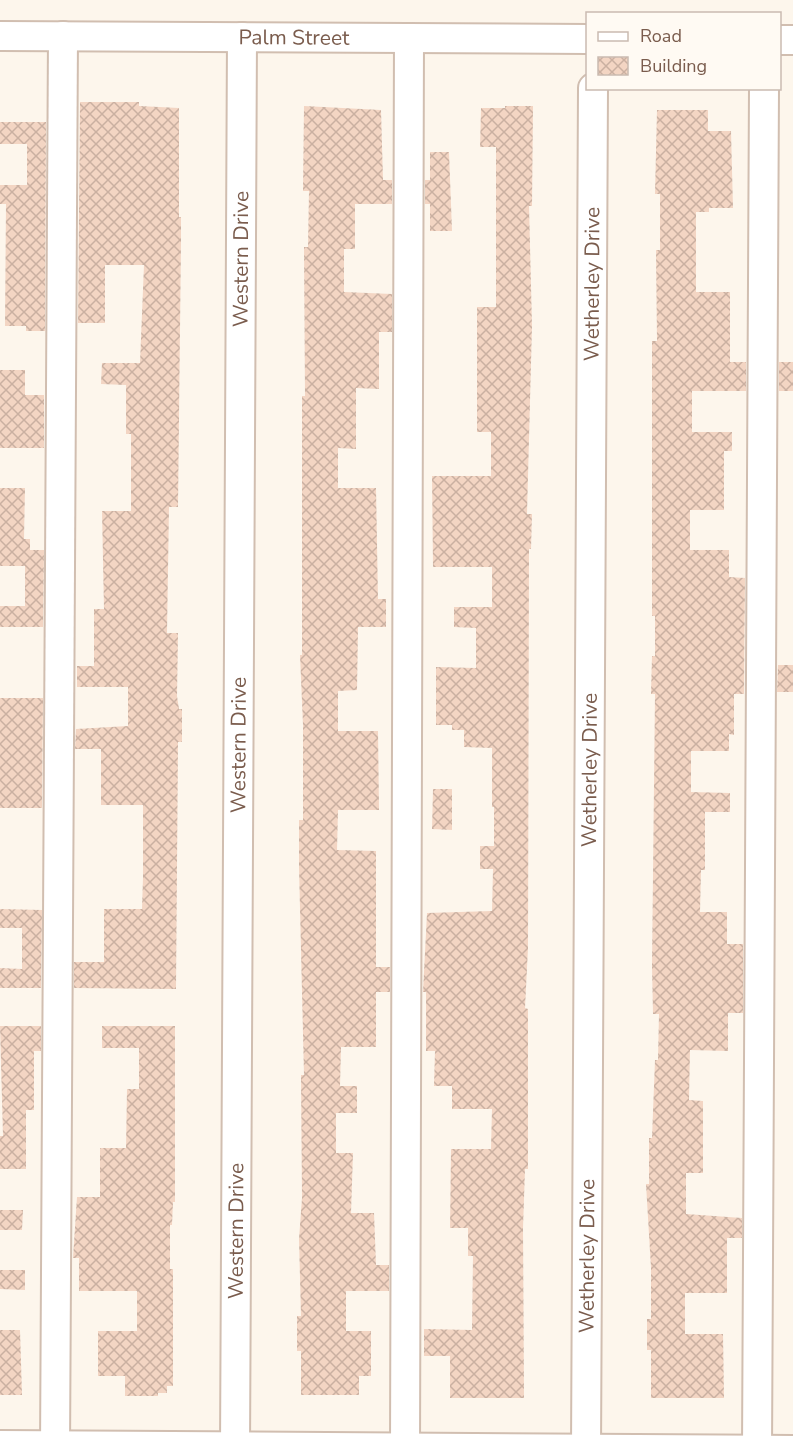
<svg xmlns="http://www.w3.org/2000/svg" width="793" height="1451" font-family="'Nunito Sans',sans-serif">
<defs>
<pattern id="building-cross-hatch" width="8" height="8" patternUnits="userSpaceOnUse" patternTransform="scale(1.5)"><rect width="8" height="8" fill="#f3d5c3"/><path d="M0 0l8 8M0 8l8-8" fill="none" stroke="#cab0a1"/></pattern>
</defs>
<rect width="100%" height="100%" fill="#fdf6ec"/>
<!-- building -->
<path fill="url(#building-cross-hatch)" d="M 80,102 L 139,102 L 139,106 L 179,108 L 179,217 L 181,217 L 181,242 L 178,507 L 169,507 L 167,633 L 178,633 L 177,696 L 179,709 L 182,709 L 182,742 L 178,742 L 176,989 L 74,988 L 74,962 L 104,962 L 104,909 L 142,909 L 143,878 L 143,805 L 101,805 L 101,749 L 75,749 L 76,729 L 128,726 L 128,687 L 77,687 L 77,666 L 94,666 L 94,609 L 104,609 L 102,511 L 131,511 L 131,434 L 126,434 L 126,385 L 101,384 L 102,363 L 140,363 L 144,265 L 105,265 L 105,323 L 78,323 Z
M 304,106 L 381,110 L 383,180 L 392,180 L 392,204 L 355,204 L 355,249 L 344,249 L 344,292 L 392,294 L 392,332 L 379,332 L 379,389 L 356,388 L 356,449 L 338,448 L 338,488 L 376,488 L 378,599 L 386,599 L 386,627 L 358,627 L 357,690 L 338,691 L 338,731 L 378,731 L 379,810 L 338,810 L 337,850 L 376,851 L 376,967 L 390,967 L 390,992 L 376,992 L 376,1047 L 341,1047 L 340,1086 L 357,1086 L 357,1113 L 336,1113 L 336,1153 L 353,1153 L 351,1213 L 374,1213 L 376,1265 L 389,1265 L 389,1291 L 346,1291 L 346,1331 L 371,1331 L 371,1376 L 359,1376 L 359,1395 L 301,1395 L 301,1351 L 297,1351 L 297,1316 L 301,1316 L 299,1239 L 302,1198 L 301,1075 L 304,1075 L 299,867 L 299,820 L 303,820 L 303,725 L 300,655 L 302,655 L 302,396 L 305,396 L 304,247 L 308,247 L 309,191 L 303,191 Z
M 505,106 L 533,106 L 532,206 L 529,206 L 532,326 L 527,514 L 532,514 L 531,549 L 529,549 L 528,948 L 525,1008 L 528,1009 L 528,1169 L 525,1169 L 523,1228 L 524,1398 L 450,1398 L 450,1356 L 424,1356 L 424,1329 L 472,1330 L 473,1256 L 468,1256 L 468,1228 L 450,1228 L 451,1149 L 491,1149 L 492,1109 L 452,1109 L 452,1086 L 434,1086 L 435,1051 L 426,1051 L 426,992 L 423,992 L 427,913 L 492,911 L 493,869 L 480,869 L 480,846 L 494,846 L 494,807 L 492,807 L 492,748 L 464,747 L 464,730 L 452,730 L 452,725 L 436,725 L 436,667 L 476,668 L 476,628 L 454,627 L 454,607 L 492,607 L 492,567 L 433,567 L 432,476 L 491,476 L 491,432 L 477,432 L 477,307 L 496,307 L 496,147 L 480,147 L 481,108 L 505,108 Z
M 657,110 L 708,110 L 708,131 L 731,131 L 733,208 L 709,208 L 709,212 L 696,212 L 696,292 L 730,292 L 730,362 L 746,362 L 746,391 L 692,391 L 692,432 L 732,432 L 732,451 L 724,451 L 724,510 L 690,510 L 690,550 L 729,550 L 729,577 L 745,578 L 744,694 L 734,694 L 734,735 L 729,734 L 729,751 L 691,751 L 691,792 L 730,793 L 730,812 L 705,812 L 705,870 L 701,870 L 700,912 L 727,912 L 727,944 L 743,944 L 743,1013 L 728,1013 L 728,1051 L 690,1050 L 689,1100 L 703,1101 L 703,1173 L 686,1173 L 686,1214 L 742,1218 L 742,1238 L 727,1238 L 727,1293 L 685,1293 L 685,1334 L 723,1334 L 724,1398 L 651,1398 L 651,1350 L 647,1350 L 647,1319 L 651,1319 L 651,1268 L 646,1184 L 649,1184 L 649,1138 L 652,1138 L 655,1060 L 658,1060 L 659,1014 L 653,1014 L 652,966 L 655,694 L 651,694 L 652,656 L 655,656 L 655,616 L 652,616 L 652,341 L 657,341 L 656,250 L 660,250 L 660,194 L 655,194 Z
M 0,122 L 46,122 L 45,331 L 26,331 L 26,326 L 5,326 L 6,204 L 0,204 L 0,185 L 27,185 L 27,144 L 0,144 Z
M 430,152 L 449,152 L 452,231 L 430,231 L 430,204 L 425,204 L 425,180 L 430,180 Z
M 779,362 L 793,362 L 793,391 L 779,391 Z
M 0,370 L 25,370 L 25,395 L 44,395 L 44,448 L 0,448 Z
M 0,488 L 25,488 L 24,539 L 30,539 L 30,550 L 44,550 L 43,627 L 0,627 L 0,606 L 25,606 L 25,566 L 0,566 Z
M 778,665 L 793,665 L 793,692 L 777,692 Z
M 0,698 L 43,698 L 42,808 L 0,808 Z
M 433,789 L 452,789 L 452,830 L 432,829 Z
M 0,909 L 42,910 L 41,988 L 0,988 L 0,968 L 22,969 L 22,928 L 0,928 Z
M 0,1026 L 41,1026 L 41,1051 L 34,1051 L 34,1110 L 26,1110 L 26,1169 L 0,1169 L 0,1136 L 3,1136 Z
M 102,1026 L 175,1026 L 175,1202 L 173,1202 L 172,1225 L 170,1225 L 170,1269 L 173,1269 L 173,1386 L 167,1386 L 167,1393 L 158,1393 L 158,1396 L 125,1396 L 125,1376 L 98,1376 L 98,1331 L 137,1331 L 137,1291 L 79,1291 L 79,1258 L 73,1258 L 77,1197 L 100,1197 L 100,1148 L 126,1148 L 127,1089 L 139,1089 L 139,1048 L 102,1048 Z
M 0,1210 L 23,1210 L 22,1230 L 0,1230 Z
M 0,1270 L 25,1270 L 25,1290 L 0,1289 Z
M 0,1330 L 20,1330 L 22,1395 L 0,1395 Z"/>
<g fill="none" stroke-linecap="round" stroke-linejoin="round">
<defs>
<g id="minor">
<path id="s1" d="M 0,36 L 588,39"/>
<path d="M 780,40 L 793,40"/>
<path d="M 0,1445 L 793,1450"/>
<path d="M 55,1451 L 63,36"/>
<path id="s2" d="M 235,1451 L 242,37"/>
<path d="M 405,1451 L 409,38"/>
<path id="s3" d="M 586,1451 L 593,88"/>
<path d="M 757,1451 L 764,88"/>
</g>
</defs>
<!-- minor casing -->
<use href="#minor" stroke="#d1beb0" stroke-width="32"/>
<!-- minor -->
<use href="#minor" stroke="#fff" stroke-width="28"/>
</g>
<g text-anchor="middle" stroke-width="4.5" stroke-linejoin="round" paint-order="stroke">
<!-- street labels -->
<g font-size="21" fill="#7a5c4d" stroke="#fffaf3">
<text dy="7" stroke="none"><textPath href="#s1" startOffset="294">Palm Street</textPath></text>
<text dy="7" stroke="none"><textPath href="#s2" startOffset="1192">Western Drive</textPath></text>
<text dy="7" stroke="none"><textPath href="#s3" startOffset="1167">Wetherley Drive</textPath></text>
<text dy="7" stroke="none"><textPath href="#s2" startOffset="706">Western Drive</textPath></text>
<text dy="7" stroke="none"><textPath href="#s3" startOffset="681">Wetherley Drive</textPath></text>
<text dy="7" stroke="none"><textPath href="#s2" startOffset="220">Western Drive</textPath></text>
<text dy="7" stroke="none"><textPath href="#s3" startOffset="195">Wetherley Drive</textPath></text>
</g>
</g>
<!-- legend -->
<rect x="586" y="12" width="195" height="78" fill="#fffaf3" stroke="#cabbb1" stroke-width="1.5"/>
<rect x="598" y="32" width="30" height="9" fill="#ffffff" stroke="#cabbb1" stroke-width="1.5"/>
<text x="640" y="42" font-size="18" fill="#7a5c4d">Road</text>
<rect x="598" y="57" width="30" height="18" fill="url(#building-cross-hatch)" stroke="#cabbb1" stroke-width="1.5"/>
<text x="640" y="72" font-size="18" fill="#7a5c4d">Building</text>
</svg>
